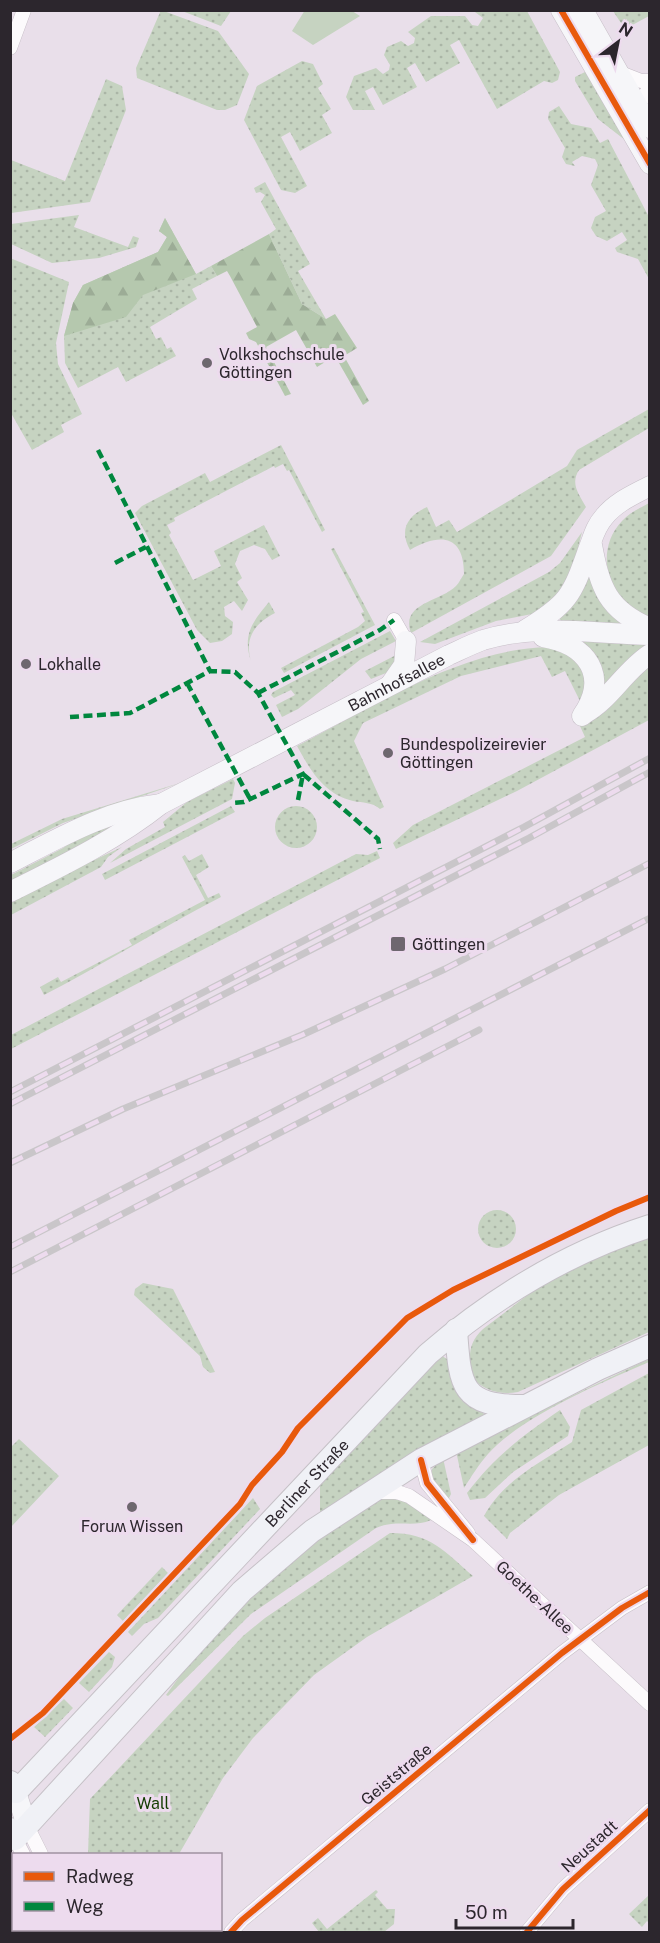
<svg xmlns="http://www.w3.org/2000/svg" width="660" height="1943" font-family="'Public Sans',sans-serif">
<defs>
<pattern id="green-dots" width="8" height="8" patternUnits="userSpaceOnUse" patternTransform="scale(1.5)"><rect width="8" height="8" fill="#c6d3c1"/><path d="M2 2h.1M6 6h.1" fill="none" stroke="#aab5a6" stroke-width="1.8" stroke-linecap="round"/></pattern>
<pattern id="forest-firs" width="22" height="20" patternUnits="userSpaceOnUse" patternTransform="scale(1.5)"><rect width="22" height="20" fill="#b5c8ae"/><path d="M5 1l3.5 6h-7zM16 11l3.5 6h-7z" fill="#9cac96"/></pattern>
</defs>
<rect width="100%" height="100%" fill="#e9dfea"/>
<!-- green -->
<path fill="url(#green-dots)" d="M 161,10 L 218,31 L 249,74 L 237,105 L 225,110 L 217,110 L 137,78 L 136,68 Z
M 480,10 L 527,11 L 560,72 L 558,80 L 552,83 L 544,81 L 497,109 L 459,40 L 450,45 L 460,63 L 426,82 L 415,63 L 407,68 L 417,87 L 383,105 L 373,87 L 365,91 L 375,110 L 353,110 L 346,97 L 354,76 L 376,68 L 383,74 L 389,70 L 390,65 L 384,55 L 387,47 L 401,41 L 408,46 L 414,43 L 415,38 L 408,32 L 431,16 L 465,16 L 472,25 L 478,26 L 483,18 L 475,12 Z
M 182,11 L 231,11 L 221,26 Z
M 613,11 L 649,11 L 649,16 L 625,29 Z
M 302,61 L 313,64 L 323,84 L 318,88 L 331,109 L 322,115 L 332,133 L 300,151 L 290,132 L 281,137 L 307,186 L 295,193 L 281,190 L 244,120 L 257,86 Z
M 587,71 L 625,140 L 598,119 L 575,81 L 575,77 Z
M 106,79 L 122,86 L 126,110 L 90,202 L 11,213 L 11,160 L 65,181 Z
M 559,106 L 571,124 L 591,128 L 600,143 L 608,139 L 649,217 L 649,279 L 638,259 L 617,252 L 615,248 L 627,240 L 622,232 L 607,241 L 596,236 L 591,228 L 595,217 L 606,211 L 591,185 L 598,165 L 595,159 L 582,156 L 572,162 L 575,166 L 566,164 L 562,157 L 565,148 L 548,119 L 549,112 Z
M 265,182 L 310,264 L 298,271 L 326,319 L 302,304 L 269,234 L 276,229 L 261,202 L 265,195 L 260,192 L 256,193 L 254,188 Z
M 79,215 L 74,227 L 128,247 L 133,236 L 139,238 L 136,247 L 99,258 L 52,263 L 11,244 L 11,224 Z
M 165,218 L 196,274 L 211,266 L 217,276 L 192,289 L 197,299 L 150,327 L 156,339 L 161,337 L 167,349 L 171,347 L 176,356 L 126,382 L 118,367 L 78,388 L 65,363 L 64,336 L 73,303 L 83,285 L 158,252 L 167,237 L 159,231 Z
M 10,258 L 69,282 L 56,343 L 58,364 L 82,414 L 61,425 L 64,432 L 32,450 L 11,413 Z
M 649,409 L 649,428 L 579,470 C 570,484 579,494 586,507 L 551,556 L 411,633 C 400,603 440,602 456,586 C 459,583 461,578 464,574 C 464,534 439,533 410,550 C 399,530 407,516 427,507 L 436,527 L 449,520 L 457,532 L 567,466 L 577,450 Z
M 281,445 L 325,530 L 322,532 L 289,470 L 287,471 L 283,464 L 275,468 L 274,466 L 174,518 L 175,521 L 167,525 L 171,533 L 169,535 L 193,580 L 221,566 L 214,551 L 264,525 L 280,556 L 272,560 L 265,549 L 254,545 L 240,551 L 235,564 L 242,578 L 237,582 L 248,600 L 242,611 L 234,601 L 224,607 L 225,616 L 233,622 L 232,634 L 222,641 L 210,643 L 197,630 L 135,513 L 142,506 L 205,473 L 210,482 Z
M 649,503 L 649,616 C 609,606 592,552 622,521 C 629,513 640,508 649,503 Z
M 582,532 L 571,575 L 558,598 L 537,613 L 496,621 L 435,644 L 420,642 L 549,572 L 560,563 Z
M 334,548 L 375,625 L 284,673 L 281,668 L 358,627 L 365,621 L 361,613 L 364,612 L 331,549 Z
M 585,568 L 627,627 L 562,622 L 557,615 Z
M 269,602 L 275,613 C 255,623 244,638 251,661 C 242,635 253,621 269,602 Z
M 390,631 L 396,641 L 361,659 L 298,709 L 282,717 L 276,705 L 295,695 L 291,690 L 274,698 L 271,695 L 273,692 Z
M 575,639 L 649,644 L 605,697 Z
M 548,647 C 580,656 591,670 581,703 L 565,671 L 552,677 L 541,656 L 461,676 L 363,723 L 354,741 L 384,807 L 380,809 C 372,802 363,803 353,801 C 324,794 310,770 297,746 C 372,707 461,649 548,647 Z
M 398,654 L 391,671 L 371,679 L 365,671 Z
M 649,666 L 649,720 L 517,791 L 396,849 L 393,843 L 413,825 L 585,737 L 580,726 L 606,711 Z
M 233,779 L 235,783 L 232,799 L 110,863 L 126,849 L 165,827 L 163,822 L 187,802 Z
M 183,782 L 63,823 L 11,849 L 11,844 L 62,819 Z
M275 827a21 21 0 1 1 42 0a21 21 0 1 1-42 0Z
M 231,806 L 235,812 L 105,880 L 102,874 Z
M 138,816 L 11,882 L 11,875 L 63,848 L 85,832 Z
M 122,847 L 108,857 L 101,867 L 11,915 L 11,899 Z
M 377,851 L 380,858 L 11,1049 L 11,1035 L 356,854 L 368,855 Z
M 202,854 L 209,867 L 196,875 L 208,898 L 219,893 L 221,897 C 161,928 104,964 44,995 L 40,987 L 58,977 L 61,982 L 132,945 L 129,940 L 205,900 L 182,857 L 185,855 L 189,861 Z
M478 1229a19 19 0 1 1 38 0a19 19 0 1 1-38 0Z
M 649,1235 L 649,1332 L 518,1392 C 500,1395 485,1391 472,1378 C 469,1357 467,1344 483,1329 L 542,1284 L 573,1265 Z
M 143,1283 L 173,1289 L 215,1372 L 210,1373 L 203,1367 L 200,1356 L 134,1295 L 135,1289 Z
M 442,1356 L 447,1359 L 472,1407 L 488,1416 L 320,1514 L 320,1481 Z
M 649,1359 L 649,1362 C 603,1382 522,1416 488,1454 C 479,1464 471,1477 464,1488 L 456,1451 Z
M 649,1373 L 649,1445 L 559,1495 L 510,1533 L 507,1539 L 484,1516 C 503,1481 539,1463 572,1442 L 581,1410 Z
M 560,1410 L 570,1427 L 568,1436 L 513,1472 L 485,1498 L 470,1500 L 467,1493 C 495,1456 522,1436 560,1410 Z
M 19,1439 L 59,1476 L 11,1527 L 11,1447 Z
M 443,1458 L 451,1494 L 448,1500 L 431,1476 L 432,1469 Z
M 253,1498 L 260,1509 L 158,1618 L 144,1624 L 132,1636 L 128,1632 Z
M 387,1498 C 405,1500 419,1506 431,1520 C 414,1528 396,1519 376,1528 L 251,1614 L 168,1696 L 166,1695 L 198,1651 L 278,1570 L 371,1501 Z
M 390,1533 C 431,1533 444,1551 473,1576 L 367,1637 L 314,1675 L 253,1738 L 223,1778 L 179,1854 L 88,1854 L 90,1799 L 243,1636 L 265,1618 Z
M 162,1567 L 168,1573 L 123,1621 L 117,1615 Z
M 109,1652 L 115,1657 L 112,1667 L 89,1692 L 79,1683 Z
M 64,1699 L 73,1708 L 45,1737 L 34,1727 Z
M 376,1890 L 378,1892 L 375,1895 L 387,1909 L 395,1909 L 394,1924 L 384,1932 L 319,1932 L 312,1923 L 318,1918 L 327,1929 Z
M 649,1895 L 649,1923 L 647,1921 L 642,1927 L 629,1914 Z"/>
<!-- forest -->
<path fill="url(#forest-firs)" d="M 165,218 L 196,274 L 143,295 L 126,317 L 64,336 L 73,303 L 83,285 L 158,252 L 167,237 L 159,231 Z
M 269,234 L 302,304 L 326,319 L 335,314 L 357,348 L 344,356 L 369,401 L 363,405 L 335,356 L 317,367 L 296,330 L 266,347 L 291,394 L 285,396 L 256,342 L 249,339 L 246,333 L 257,327 L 230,276 L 227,271 L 217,276 L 211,266 Z"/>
<!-- pitch -->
<path fill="#c6d3c1" d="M 305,10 L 352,11 L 360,16 L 313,45 L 292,31 Z"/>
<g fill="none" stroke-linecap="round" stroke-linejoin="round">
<defs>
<path id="street" d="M 10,48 L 24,10
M 618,72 L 641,81 L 650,81
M 635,110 L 650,87
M 394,620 L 406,641
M 421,1460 L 427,1483 L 468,1533
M 374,1492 L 397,1492 L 409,1496 L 473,1540 L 650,1704
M 27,1826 L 41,1854
M 15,1839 L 23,1854
M 65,1930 L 67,1932
M 81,1930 L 83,1932
M 231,1932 L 242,1920 L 562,1653 L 622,1608 L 650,1592
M 527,1932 L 563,1889 L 650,1810"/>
<g id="secondary">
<path d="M 561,10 L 650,164"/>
<path d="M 583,10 L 650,128"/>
<path d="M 592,545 C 600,587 607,610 650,628"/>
<path d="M 525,630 C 568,604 572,596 588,550 C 593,538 595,527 604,517 C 616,502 633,495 650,486"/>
<path d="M 543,637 C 587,644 610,676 582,716"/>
<path d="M 390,685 L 404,665 L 406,641"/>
<path d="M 584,714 C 611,699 624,671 650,654"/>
<path d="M 10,863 C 59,838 106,810 161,804"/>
<path id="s1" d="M 10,892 C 62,866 116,840 161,804 L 449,655 C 460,650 472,644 483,640 C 538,623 594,634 650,635"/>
<path d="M 16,1792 L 27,1826"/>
</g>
<g id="primary">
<path d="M 456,1330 C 460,1387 461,1406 524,1406"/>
<path id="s2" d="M 10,1782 L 16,1792 L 428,1354 C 494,1297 566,1253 650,1226"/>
<path d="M 10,1829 L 15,1839 L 242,1591 L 312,1531 L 421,1460 L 598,1369 L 650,1346"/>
</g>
</defs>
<!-- street casing -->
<use href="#street" stroke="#c6bec7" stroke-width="15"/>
<!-- secondary casing -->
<use href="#secondary" stroke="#c6bec7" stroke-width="21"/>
<!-- primary casing -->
<use href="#primary" stroke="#c5c0c6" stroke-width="24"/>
<!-- street -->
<use href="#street" stroke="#fcfafc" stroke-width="14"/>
<!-- secondary -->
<use href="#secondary" stroke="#f6f6f9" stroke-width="20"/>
<!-- primary -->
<use href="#primary" stroke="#f0f1f6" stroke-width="22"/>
<defs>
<path id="rail" d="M 10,1092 L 524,827 L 650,758
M 10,1104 L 529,838 L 650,772
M 10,1163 L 123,1109 L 302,1035 L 445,969 L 650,863
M 10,1247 L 650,918
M 10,1272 L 479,1030"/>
</defs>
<!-- rail casing -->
<use href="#rail" stroke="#c9c6c9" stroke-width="7"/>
<!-- rail -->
<use href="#rail" stroke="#eddbee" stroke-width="4.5" stroke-dasharray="14" stroke-linecap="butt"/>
<!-- quiet -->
<path stroke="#00873e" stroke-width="4.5" stroke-dasharray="9 4.5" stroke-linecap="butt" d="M 98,450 L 210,671
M 115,563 L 146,547
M 187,683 L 250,799
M 258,693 L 380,630 L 394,620
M 70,717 L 130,713 L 210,671 L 235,672 L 258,693 L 303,774 L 244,802 L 232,803
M 298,800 L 303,774 L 378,839 L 380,849"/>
<defs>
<path id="cycleway" d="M 561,10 L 650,164
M 421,1460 L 427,1483 L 473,1540
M 10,1739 L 43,1713 L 240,1504 L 252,1485 L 282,1452 L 298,1428 L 407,1318 L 453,1290 L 616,1211 L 650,1197
M 231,1932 L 242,1920 L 562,1653 L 622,1608 L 650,1592
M 527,1932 L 563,1889 L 650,1810"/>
</defs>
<!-- cycleway casing -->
<use href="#cycleway" stroke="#eddbee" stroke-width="10"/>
<!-- cycleway -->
<use href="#cycleway" stroke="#e8590c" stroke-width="6"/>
</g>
<!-- markers -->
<g fill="#6e676f" stroke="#eddbee" stroke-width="2">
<circle cx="207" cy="363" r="6"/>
<circle cx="26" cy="664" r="6"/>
<circle cx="388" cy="753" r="6"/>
<rect x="390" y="936" width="16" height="16" rx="3"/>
<circle cx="132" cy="1507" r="6"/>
</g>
<g text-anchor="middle" stroke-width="6" stroke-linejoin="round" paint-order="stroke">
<!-- poi labels -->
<g font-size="16" fill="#2c262d" stroke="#eddbee" text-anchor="start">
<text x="219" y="360">Volkshochschule<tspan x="219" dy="18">Göttingen</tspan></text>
<text x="38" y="670">Lokhalle</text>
<text x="400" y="750">Bundespolizeirevier<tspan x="400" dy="18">Göttingen</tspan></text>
<text x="412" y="950">Göttingen</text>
<text x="132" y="1532" text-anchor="middle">Foruʍ Wissen</text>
</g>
<!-- street labels -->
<g font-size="16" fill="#2c262d" stroke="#eddbee">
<text dy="6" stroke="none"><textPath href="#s1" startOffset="440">Bahnhofsallee</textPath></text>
<text dy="6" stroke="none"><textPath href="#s2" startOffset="436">Berliner Straße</textPath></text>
<text transform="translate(535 1597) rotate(43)" y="6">Goethe-Allee</text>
<text transform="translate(396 1774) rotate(-40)" y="6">Geiststraße</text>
<text transform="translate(589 1846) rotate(-42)" y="6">Neustadt</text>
</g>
<!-- park labels -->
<g font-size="16" fill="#123c00" stroke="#eddbee">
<text x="153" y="1809">Wall</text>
</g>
</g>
<!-- border -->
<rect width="660" height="1943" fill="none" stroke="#2c262d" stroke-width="24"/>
<!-- legend -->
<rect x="12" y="1853" width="210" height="78" fill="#eddbee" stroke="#a093a1" stroke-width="1.5"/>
<rect x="24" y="1872" width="30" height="9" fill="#e8590c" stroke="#a093a1" stroke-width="1.5"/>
<text x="66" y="1883" font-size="18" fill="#2c262d">Radweg</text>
<rect x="24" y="1902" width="30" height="9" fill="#00873e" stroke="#a093a1" stroke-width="1.5"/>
<text x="66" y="1913" font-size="18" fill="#2c262d">Weg</text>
<!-- north arrow -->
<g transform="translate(618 42) rotate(32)" stroke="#eddbee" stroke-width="4.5" paint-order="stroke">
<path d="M0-4.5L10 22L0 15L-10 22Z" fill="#2c262d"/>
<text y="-9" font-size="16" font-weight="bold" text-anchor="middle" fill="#2c262d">N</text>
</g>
<!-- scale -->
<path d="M456 1919v9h117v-9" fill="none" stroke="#2c262d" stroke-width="3"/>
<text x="465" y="1919" font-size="18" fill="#2c262d" stroke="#eddbee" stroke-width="4.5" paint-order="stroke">50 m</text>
</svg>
